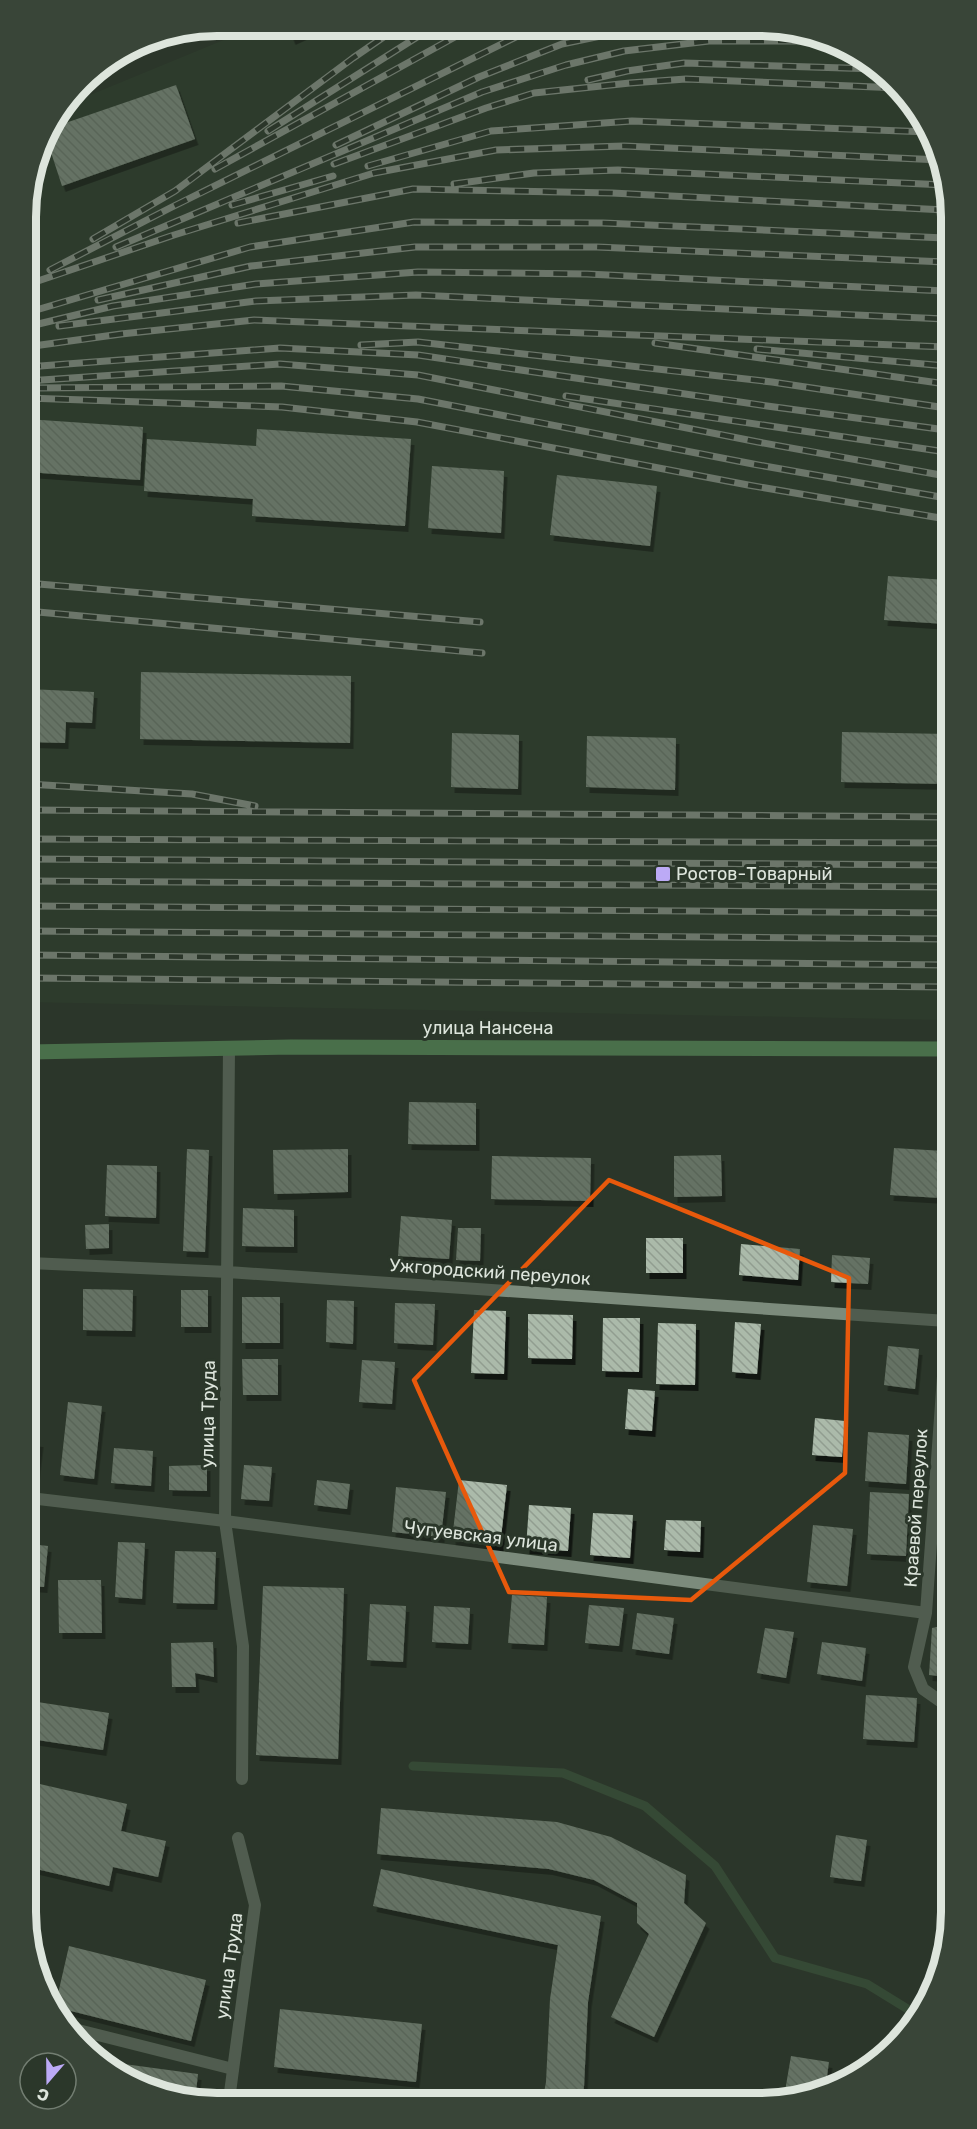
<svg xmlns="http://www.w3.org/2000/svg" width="977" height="2129" font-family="Rubik,sans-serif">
<defs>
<pattern id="building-back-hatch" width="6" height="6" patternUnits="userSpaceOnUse" patternTransform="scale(1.5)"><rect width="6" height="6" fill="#abbaaa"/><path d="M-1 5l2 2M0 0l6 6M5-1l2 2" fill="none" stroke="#919d90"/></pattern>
<filter id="shadow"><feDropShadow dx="3.5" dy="6" stdDeviation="0" flood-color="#0009"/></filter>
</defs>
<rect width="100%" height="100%" fill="#2b372a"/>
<!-- built -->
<path fill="#304230" d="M 258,26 L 797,29 L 887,73 L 919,111 L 945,167 L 948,1020 L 29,1002 L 26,204 L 45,133 L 66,105 Z"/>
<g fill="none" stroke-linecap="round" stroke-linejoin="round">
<!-- stream -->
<path stroke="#425f43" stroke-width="9" d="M 413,1766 L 563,1773 L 645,1806 L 715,1866 L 775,1958 L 867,1984 L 919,2016"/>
</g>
<!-- building -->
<path fill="url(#building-back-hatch)" filter="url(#shadow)" d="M 287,26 L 321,26 L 292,39 Z
M 176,85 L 195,139 L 62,186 L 45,134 L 48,129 Z
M 27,419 L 143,427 L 140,480 L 27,472 Z
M 257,429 L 411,439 L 405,526 L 252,516 L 253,499 L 144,491 L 147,439 L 256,446 Z
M 432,466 L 504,471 L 501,533 L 428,528 Z
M 557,475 L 657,486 L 650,546 L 550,535 Z
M 888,576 L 946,580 L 946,624 L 884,620 Z
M 141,672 L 351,676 L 350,743 L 140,739 Z
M 28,689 L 94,692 L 92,723 L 66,722 L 65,743 L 28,742 Z
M 842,732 L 947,734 L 947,784 L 841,782 Z
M 452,733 L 519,735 L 518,789 L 451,787 Z
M 587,736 L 676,738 L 675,790 L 586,787 Z
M 409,1102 L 476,1103 L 476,1145 L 408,1144 Z
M 894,1148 L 944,1151 L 941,1198 L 890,1195 Z
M 187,1149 L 209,1150 L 205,1252 L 183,1251 Z
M 348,1149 L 348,1192 L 274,1194 L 273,1150 Z
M 721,1155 L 722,1196 L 674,1197 L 674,1156 Z
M 492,1156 L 591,1158 L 590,1201 L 491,1199 Z
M 107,1165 L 157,1166 L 156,1218 L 105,1216 Z
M 243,1208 L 294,1210 L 294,1247 L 242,1246 Z
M 401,1216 L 452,1220 L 449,1259 L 398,1256 Z
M 109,1224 L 109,1248 L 86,1249 L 85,1225 Z
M 458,1228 L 481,1228 L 480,1261 L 456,1260 Z
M 646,1238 L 683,1238 L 683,1273 L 646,1273 Z
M 741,1244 L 800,1249 L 798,1280 L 739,1275 Z
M 832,1255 L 870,1258 L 868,1284 L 831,1282 Z
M 83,1289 L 133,1290 L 132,1331 L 83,1330 Z
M 181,1290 L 208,1290 L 208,1327 L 181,1327 Z
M 242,1297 L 280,1297 L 280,1343 L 242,1343 Z
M 327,1300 L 354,1301 L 353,1344 L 326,1342 Z
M 395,1303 L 435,1304 L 433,1345 L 394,1343 Z
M 474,1310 L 506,1311 L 504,1374 L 471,1373 Z
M 528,1314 L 573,1315 L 572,1359 L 528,1358 Z
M 603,1318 L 640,1318 L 639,1372 L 602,1371 Z
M 735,1322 L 761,1324 L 757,1374 L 732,1372 Z
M 658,1323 L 696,1324 L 695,1385 L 656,1384 Z
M 888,1346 L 919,1349 L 915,1389 L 884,1385 Z
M 242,1359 L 278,1359 L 278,1395 L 243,1395 Z
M 362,1360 L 395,1362 L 392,1404 L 359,1402 Z
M 628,1389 L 655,1391 L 652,1431 L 625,1429 Z
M 68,1402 L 102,1406 L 94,1479 L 60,1475 Z
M 815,1418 L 845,1421 L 842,1457 L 812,1455 Z
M 868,1432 L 909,1435 L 906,1484 L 865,1481 Z
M 30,1440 L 40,1441 L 36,1474 L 30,1473 Z
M 114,1448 L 153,1451 L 151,1486 L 111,1483 Z
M 207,1465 L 207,1491 L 169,1490 L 169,1466 Z
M 244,1465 L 272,1467 L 269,1501 L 241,1499 Z
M 317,1480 L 350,1484 L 347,1509 L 314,1505 Z
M 459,1480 L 507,1485 L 500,1546 L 452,1540 Z
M 396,1487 L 446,1492 L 441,1537 L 392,1532 Z
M 870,1492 L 909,1494 L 906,1556 L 867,1554 Z
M 529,1505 L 571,1508 L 568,1551 L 526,1548 Z
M 593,1513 L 633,1515 L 630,1558 L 590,1555 Z
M 666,1520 L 701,1521 L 700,1552 L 664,1550 Z
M 813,1525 L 853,1529 L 847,1586 L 807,1582 Z
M 118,1542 L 145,1543 L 142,1599 L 115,1597 Z
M 31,1544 L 48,1546 L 44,1587 L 31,1586 Z
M 175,1551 L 216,1552 L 214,1604 L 173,1603 Z
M 58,1580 L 101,1580 L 102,1633 L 59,1633 Z
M 263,1586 L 344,1588 L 338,1759 L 256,1755 Z
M 512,1595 L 547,1597 L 544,1645 L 508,1643 Z
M 370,1604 L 406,1606 L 403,1662 L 367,1660 Z
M 589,1605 L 624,1608 L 619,1646 L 585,1643 Z
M 434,1606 L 470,1608 L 468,1644 L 432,1642 Z
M 637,1613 L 674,1618 L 669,1654 L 632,1649 Z
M 950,1624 L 950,1677 L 929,1675 L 932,1628 Z
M 765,1628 L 794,1632 L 786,1678 L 757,1673 Z
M 213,1642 L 214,1677 L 195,1673 L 196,1687 L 172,1687 L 171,1643 Z
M 822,1642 L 866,1648 L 862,1681 L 817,1674 Z
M 866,1695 L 917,1698 L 914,1742 L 863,1739 Z
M 31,1701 L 109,1713 L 103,1750 L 31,1739 Z
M 31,1782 L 127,1804 L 121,1831 L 166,1841 L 158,1877 L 113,1867 L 109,1886 L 32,1868 Z
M 381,1808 L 557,1822 L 611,1837 L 686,1875 L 684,1903 L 706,1923 L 654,2037 L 611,2017 L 649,1934 L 637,1923 L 637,1903 L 594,1880 L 549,1869 L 377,1854 Z
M 836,1835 L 867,1840 L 861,1881 L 830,1877 Z
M 948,1848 L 951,1848 L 951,1910 L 946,1910 Z
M 381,1869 L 601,1916 L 588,2002 L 584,2087 L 582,2098 L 543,2098 L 546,2082 L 550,1999 L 558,1945 L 373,1906 Z
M 69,1946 L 206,1980 L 191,2041 L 55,2007 Z
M 280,2009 L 422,2024 L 416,2082 L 274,2067 Z
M 791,2056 L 829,2062 L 825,2090 L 810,2097 L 784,2097 Z
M 102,2061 L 198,2074 L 195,2100 L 180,2100 Z"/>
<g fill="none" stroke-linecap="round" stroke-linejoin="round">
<!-- service -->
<path stroke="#7c8b7c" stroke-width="12" d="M 66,2027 L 233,2069"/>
<!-- minor -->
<path stroke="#7c8b7c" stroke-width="12" d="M 229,1048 L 225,1521 L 243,1646 L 242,1779
M 30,1263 L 228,1272 L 947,1321
M 949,1293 L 926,1613 L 914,1667 L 923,1689 L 950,1708
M 30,1498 L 225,1521 L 926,1613
M 229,2100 L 255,1905 L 238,1838"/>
<!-- primary -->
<path stroke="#6eb472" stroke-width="15" d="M 29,1052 L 291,1047 L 948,1049"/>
<defs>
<path id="rail" d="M 588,80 L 627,71 L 684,63 L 877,69
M 268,131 L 433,27
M 336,145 L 479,77 L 562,44 L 639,28
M 334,164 L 486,108 L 534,93 L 630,83 L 686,79 L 899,88
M 368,166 L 491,131 L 632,121 L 929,132
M 215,169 L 473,27
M 454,184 L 534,173 L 618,170 L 945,185
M 232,205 L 333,176
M 238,223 L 413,189 L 612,193 L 945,210
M 93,239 L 175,191 L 353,58 L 398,27
M 116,247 L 482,92 L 566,65 L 624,51 L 709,41 L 822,41
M 50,270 L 170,208 L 536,27
M 26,285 L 174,235 L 374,173 L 496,150 L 624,146 L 941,160
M 98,300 L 251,266 L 415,247 L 597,247 L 945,262
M 26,313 L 250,247 L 414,222 L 603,223 L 945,238
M 59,326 L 256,301 L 416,295 L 945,319
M 26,327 L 113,306 L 256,284 L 418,272 L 587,274 L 945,291
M 655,343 L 946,384
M 361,345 L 418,342 L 772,382 L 946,408
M 26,347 L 121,334 L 254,320 L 946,347
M 757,349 L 946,366
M 27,367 L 280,348 L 418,355 L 767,406 L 946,430
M 27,381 L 280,364 L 418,375 L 758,442 L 946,476
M 33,388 L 281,386 L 418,399 L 753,464 L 946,498
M 566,396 L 946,452
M 27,398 L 282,407 L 417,422 L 748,485 L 946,519
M 27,583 L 480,622
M 27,611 L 482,653
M 28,784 L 192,794 L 255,806
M 28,810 L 947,817
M 28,839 L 947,843
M 28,859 L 947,865
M 28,881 L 947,887
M 28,906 L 948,913
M 28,931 L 948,939
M 29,955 L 948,965
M 29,978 L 948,987"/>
</defs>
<!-- rail casing -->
<use href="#rail" stroke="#bac3b9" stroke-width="7"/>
<!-- rail -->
<use href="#rail" stroke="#2b372a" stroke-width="4.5" stroke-dasharray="14" stroke-linecap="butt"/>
</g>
<!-- marked area -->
<path d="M0 0H977V2129H0ZM 609,1180 L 849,1278 L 845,1473 L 691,1600 L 509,1592 L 414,1380 Z" fill="#2b372a" fill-opacity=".55" fill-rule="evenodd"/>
<path fill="none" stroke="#e8590c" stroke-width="4.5" stroke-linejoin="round" d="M 609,1180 L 849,1278 L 845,1473 L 691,1600 L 509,1592 L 414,1380 Z"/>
<!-- markers -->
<rect fill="#bcaaf6" stroke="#2b372a" stroke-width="2" x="655" y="866" width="16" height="16" rx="3"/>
<g text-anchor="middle" stroke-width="6" stroke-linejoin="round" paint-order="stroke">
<!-- poi labels -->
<g font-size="18" fill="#dde5dc" stroke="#2b372a" text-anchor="start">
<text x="676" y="880">Ростов-Товарный</text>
</g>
<!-- street labels -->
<g font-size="18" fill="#dde5dc" stroke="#2b372a">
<text x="488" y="1034">улица Нансена</text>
<text transform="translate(490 1272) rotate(4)" y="6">Ужгородский переулок</text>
<text transform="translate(208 1414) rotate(-89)" y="6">улица Труда</text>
<text transform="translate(916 1508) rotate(-86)" y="6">Краевой переулок</text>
<text transform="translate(481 1536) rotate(7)" y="6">Чугуевская улица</text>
<text transform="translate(229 1966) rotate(-82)" y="6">улица Труда</text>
</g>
</g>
<!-- crop -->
<path d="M0 0H977V2129H0ZM217 36H760A181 181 0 0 1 941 217V1912A181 181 0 0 1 760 2093H217A181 181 0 0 1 36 1912V217A181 181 0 0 1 217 36Z" fill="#394538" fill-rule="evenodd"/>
<path fill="none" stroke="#dde5dc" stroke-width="8" d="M217 36H760A181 181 0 0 1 941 217V1912A181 181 0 0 1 760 2093H217A181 181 0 0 1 36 1912V217A181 181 0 0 1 217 36Z"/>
<!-- north arrow -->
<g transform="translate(48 2081) rotate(200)"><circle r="28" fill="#2b372a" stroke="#727d71" stroke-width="1.5"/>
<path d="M0-4.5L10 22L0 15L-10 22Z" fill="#bcaaf6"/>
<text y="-9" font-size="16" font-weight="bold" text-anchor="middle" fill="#dde5dc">С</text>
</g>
</svg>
